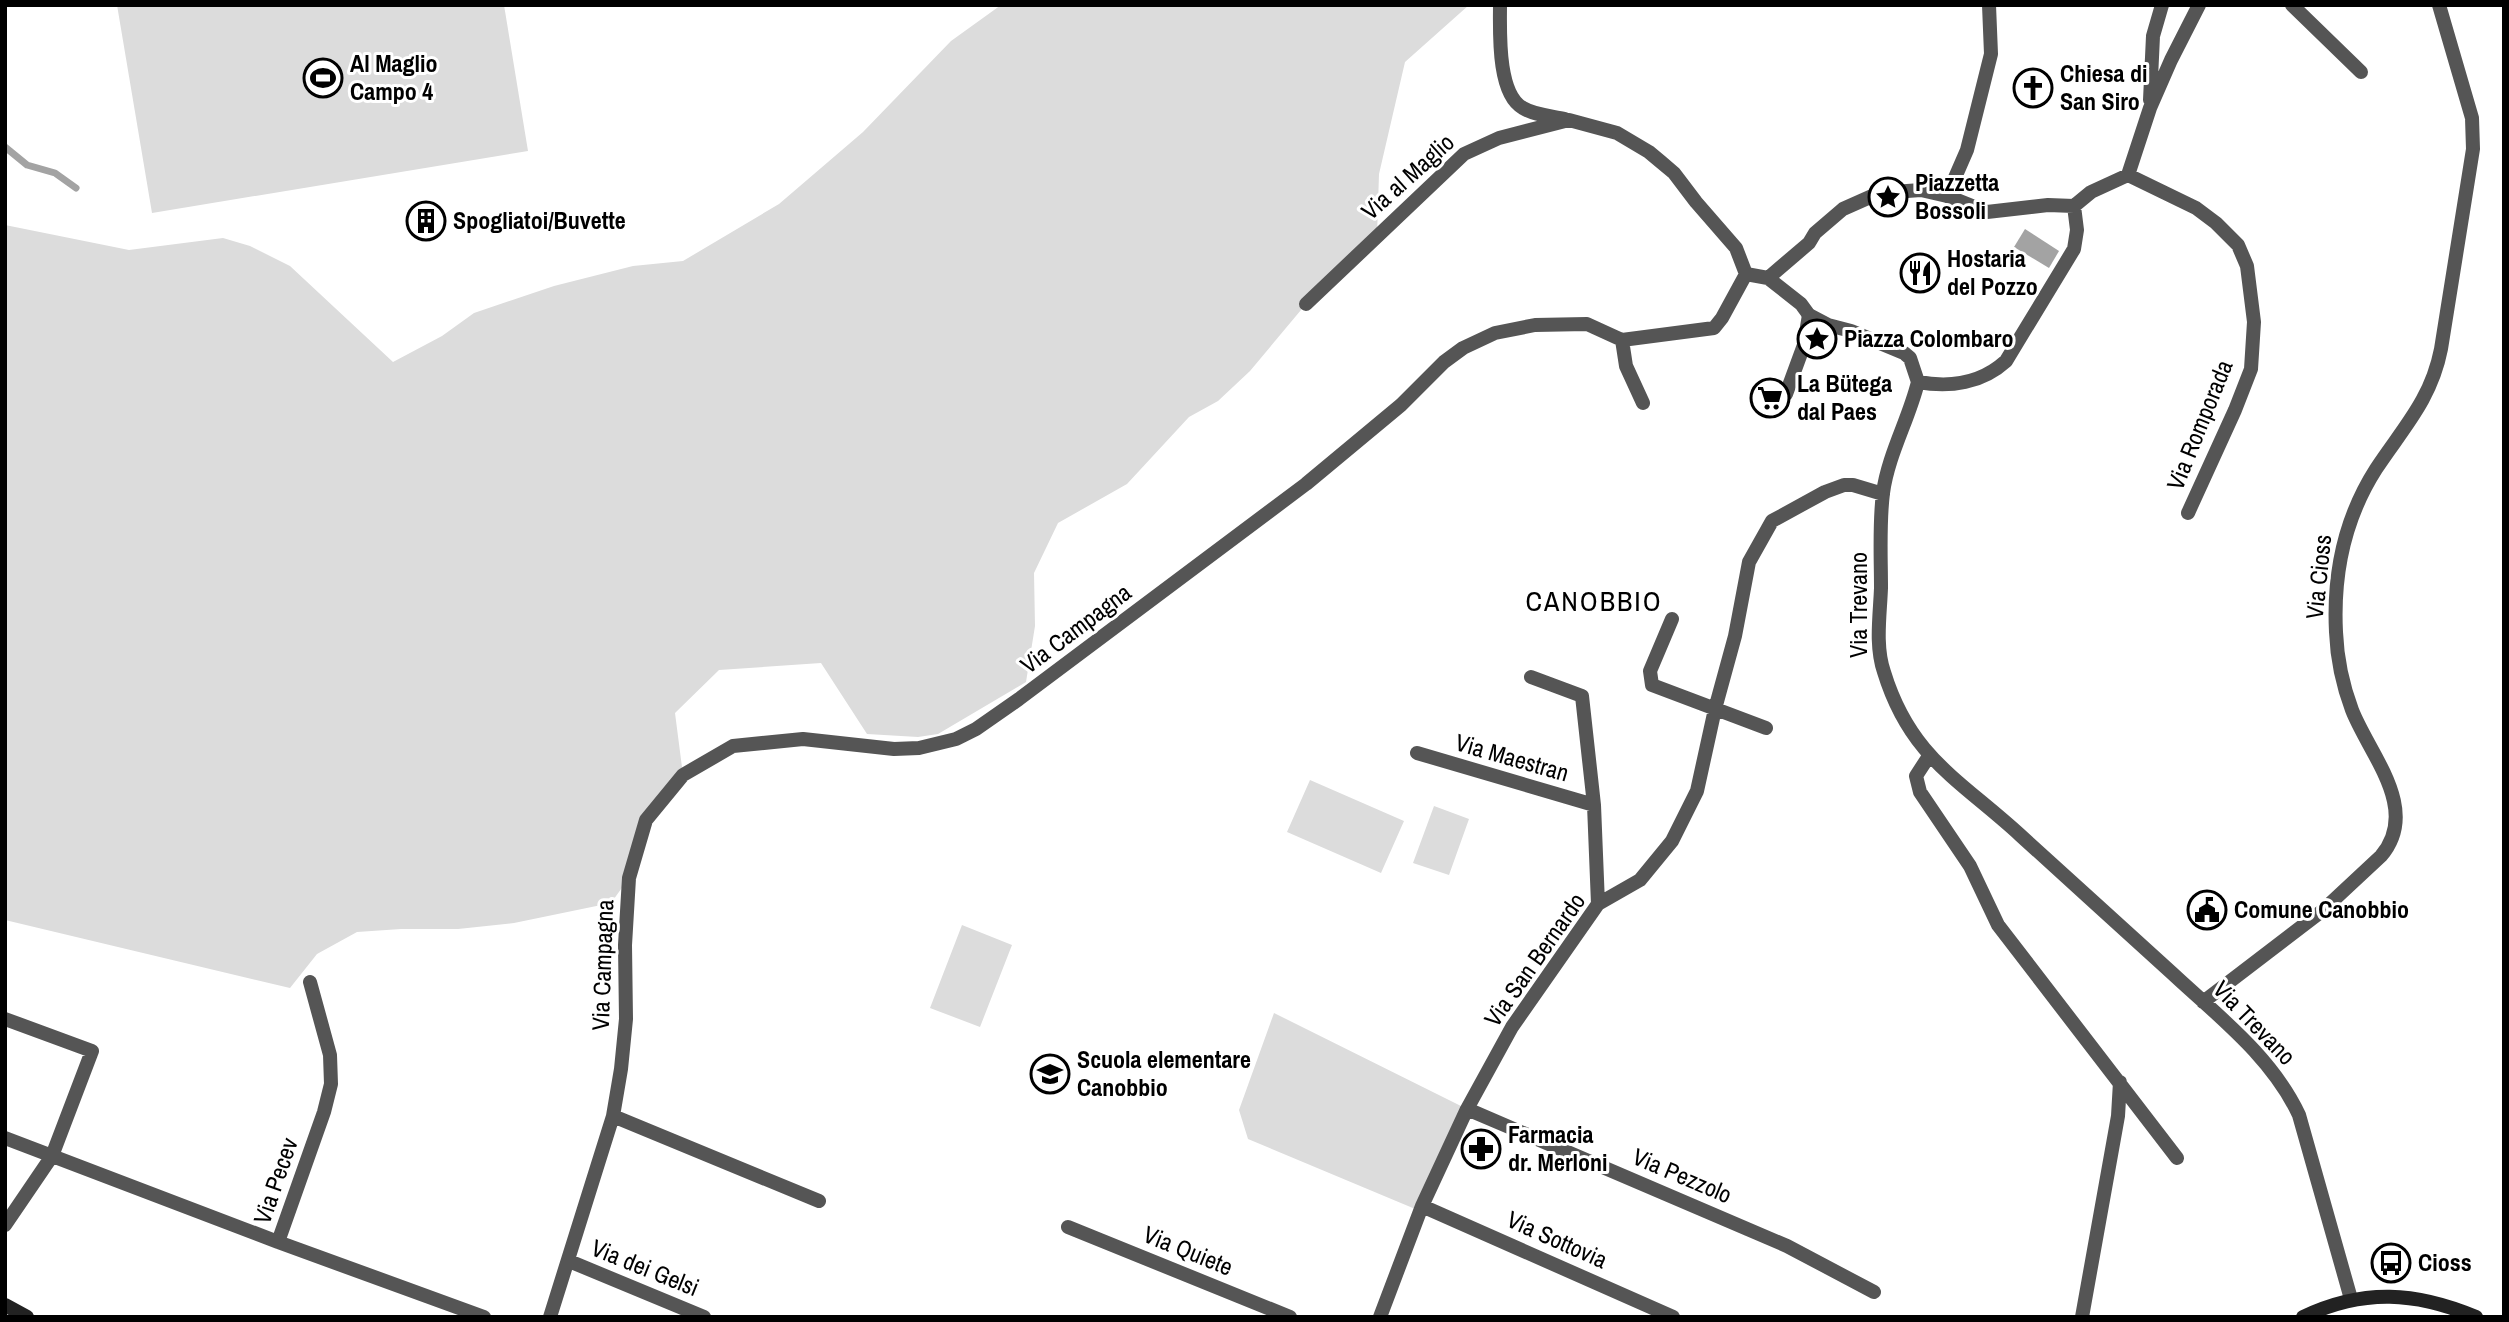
<svg xmlns="http://www.w3.org/2000/svg" width="2509" height="1322" font-family="'Archivo Narrow',sans-serif">
<rect width="100%" height="100%" fill="#fff"/>
<!-- green -->
<path fill="#dcdcdc" d="M 117,5 L 504,5 L 528,151 L 152,213 Z
M 1001,5 L 1469,5 L 1405,62 L 1379,174 L 1377,235 L 1306,304 L 1250,371 L 1218,401 L 1189,417 L 1127,484 L 1058,523 L 1034,573 L 1035,626 L 1026,682 L 938,734 L 918,737 L 867,734 L 821,663 L 719,670 L 675,713 L 683,775 L 649,817 L 629,878 L 611,903 L 514,923 L 458,929 L 401,929 L 357,932 L 317,954 L 290,988 L 5,920 L 5,225 L 129,250 L 223,238 L 250,246 L 290,266 L 393,362 L 442,336 L 474,313 L 554,286 L 633,266 L 683,261 L 779,204 L 863,132 L 951,41 Z
M 1310,780 L 1404,821 L 1381,873 L 1287,832 Z
M 1434,806 L 1469,819 L 1449,875 L 1413,863 Z
M 962,925 L 1012,945 L 980,1027 L 930,1008 Z
M 1274,1013 L 1467,1109 L 1420,1211 L 1248,1139 L 1239,1110 Z"/>
<!-- water -->
<path fill="#a3a3a3" d="M 2025,229 L 2059,251 L 2049,268 L 2014,247 Z"/>
<g fill="none" stroke-linecap="round" stroke-linejoin="round">
<!-- stream -->
<path stroke="#a3a3a3" stroke-width="7" d="M 5,147 L 27,165 L 55,173 L 76,188"/>
<!-- pedestrian -->
<path stroke="#555" stroke-width="14" d="M 1786,394 L 1804,345 L 1809,315"/>
<!-- minor -->
<path stroke="#555" stroke-width="14" d="M 1500,5 C 1500,31 1497,94 1523,108 C 1534,115 1551,116 1565,119
M 2292,5 L 2361,72
M 2150,100 L 2153,36 L 2162,5
M 2128,175 L 2150,108 L 2171,60 L 2199,5
M 1947,196 L 1967,150 L 1991,54 L 1989,5
M 1746,274 L 1768,278 L 1801,304 L 1809,315 L 1828,325 L 1851,331 L 1904,353 L 1910,358 L 1918,382
M 1768,278 L 1809,243 L 1815,233 L 1843,209 L 1879,193 L 1921,190 L 1947,196 L 1987,212 L 2048,205 L 2074,206 L 2091,192 L 2128,175 L 2196,208 L 2216,223 L 2238,245 L 2247,266 L 2254,322 L 2251,369 L 2235,410 L 2188,513
M 1306,304 L 1464,154 L 1499,138 L 1569,120 L 1617,133 L 1649,152 L 1661,162 L 1674,173 L 1696,202 L 1736,248 L 1746,274
M 1622,340 L 1626,366 L 1643,403
M 1918,382 C 1909,419 1888,455 1883,493 C 1879,524 1881,557 1881,588 C 1880,615 1875,646 1884,672 C 1910,757 1960,780 2020,835 C 2071,881 2122,928 2173,974 C 2218,1016 2272,1057 2299,1115 L 2351,1299
M 1918,382 C 1950,388 1982,383 2006,361 L 2074,249 L 2077,230 L 2074,206
M 1672,619 L 1650,671 L 1652,685 L 1766,728
M 1531,677 L 1582,696 L 1594,805 L 1598,904
M 1417,753 L 1594,805
M 1929,756 L 1916,776 L 1920,792 L 1970,866 L 1998,925 L 2177,1158
M 2203,1002 L 2322,911 L 2381,856 C 2421,809 2369,754 2352,710 C 2343,686 2337,657 2336,632 C 2333,573 2344,519 2376,469 C 2403,428 2431,400 2441,349 L 2473,149 L 2472,118 L 2439,5
M 5,1019 L 92,1051 L 52,1156 L 5,1225
M 1467,1109 L 1787,1246 L 1874,1292
M 613,1116 L 819,1201
M 5,1138 L 278,1242 L 324,1112 L 331,1084 L 330,1055 L 310,982
M 1422,1206 L 1673,1317
M 1068,1227 L 1290,1317
M 278,1242 L 484,1317
M 569,1261 L 704,1317
M 550,1317 L 613,1116 L 621,1069 L 626,1019 L 625,945 L 629,878 L 646,820 L 683,775 L 733,746 L 803,739 L 894,749 L 919,748 L 956,739 L 976,729 L 1019,699 L 1306,484 L 1401,405 L 1444,362 L 1463,348 L 1495,333 L 1535,325 L 1587,324 L 1622,340 L 1714,328 L 1722,318 L 1746,274
M 1380,1317 L 1422,1206 L 1467,1109 L 1512,1027 L 1598,904 L 1640,880 L 1672,841 L 1697,791 L 1715,709 L 1735,636 L 1749,562 L 1772,521 L 1825,492 L 1844,485 L 1853,485 L 1883,494
M 2082,1317 L 2118,1116 L 2120,1082"/>
<!-- secondary -->
<path stroke="#222" stroke-width="14" d="M 5,1305 L 27,1317
M 2303,1317 C 2364,1288 2416,1292 2476,1317"/>
</g>
<!-- icons -->
<defs>
<symbol id="stadium-ring" viewBox="-11 -11 22 22"><circle r="9.5" fill="#fff" stroke="#000" stroke-width="1.5"/><path d="M0-5a6.5 5 0 1 0 0 10a6.5 5 0 1 0 0-10ZM-3.5-1.8h7v3.6h-7Z" fill="#000"/></symbol>
<symbol id="church-ring" viewBox="-11 -11 22 22"><circle r="9.5" fill="#fff" stroke="#000" stroke-width="1.5"/><path d="M-1.2-6h2.4v3.5h3.3v2.4h-3.3V6h-2.4V-.1h-3.3v-2.4h3.3Z" fill="#000"/></symbol>
<symbol id="sight-ring" viewBox="-11 -11 22 22"><circle r="9.5" fill="#fff" stroke="#000" stroke-width="1.5"/><path d="M0-6L1.8-2.2L6-1.7L2.9 1.2L3.7 5.4L0 3.3L-3.7 5.4L-2.9 1.2L-6-1.7L-1.8-2.2Z" fill="#000"/></symbol>
<symbol id="building-ring" viewBox="-11 -11 22 22"><circle r="9.5" fill="#fff" stroke="#000" stroke-width="1.5"/><path d="M-4-6H4V6H1V3H-1V6H-4ZM-2.5-4.3h1.7v1.8h-1.7ZM.8-4.3h1.7v1.8H.8ZM-2.5-1h1.7V.8h-1.7ZM.8-1h1.7V.8H.8Z" fill="#000"/></symbol>
<symbol id="restaurant-ring" viewBox="-11 -11 22 22"><circle r="9.5" fill="#fff" stroke="#000" stroke-width="1.5"/><path d="M-5-6h1v4h1v-4h1v4h1v-4h1v5L-1.5 .5V6h-2V.5L-5-1ZM5-6V6H3V1.5H1.5Q1.5-4 5-6Z" fill="#000"/></symbol>
<symbol id="supermarket-ring" viewBox="-11 -11 22 22"><circle r="9.5" fill="#fff" stroke="#000" stroke-width="1.5"/><path d="M-6-5.5h2.5l.6 2H6L4.5 2H-2.5L-4.4-4H-6ZM-1.5 3.2a1.3 1.3 0 1 0 .1 0ZM3 3.2a1.3 1.3 0 1 0 .1 0Z" fill="#000"/></symbol>
<symbol id="civic-ring" viewBox="-11 -11 22 22"><circle r="9.5" fill="#fff" stroke="#000" stroke-width="1.5"/><path d="M-.6-6.5H3V-4.5H.6V-3L4-1V1h2V6H-6V1h2V-1L-.6-3ZM-1.2 2.5V6h2.4V2.5Z" fill="#000"/></symbol>
<symbol id="school-ring" viewBox="-11 -11 22 22"><circle r="9.5" fill="#fff" stroke="#000" stroke-width="1.5"/><path d="M0-5L7-2L0 1L-7-2ZM-4 1L0 2.5L4 1V4Q0 6-4 4Z" fill="#000"/></symbol>
<symbol id="pharmacy-ring" viewBox="-11 -11 22 22"><circle r="9.5" fill="#fff" stroke="#000" stroke-width="1.5"/><path d="M-2-6h4v4h4v4h-4v4h-4v-4h-4v-4h4Z" fill="#000"/></symbol>
<symbol id="bus-ring" viewBox="-11 -11 22 22"><circle r="9.5" fill="#fff" stroke="#000" stroke-width="1.5"/><path d="M-5-6H5V4H4V6H2V4H-2V6H-4V4H-5ZM-3.5-4V0h7V-4ZM-3.5 1.2v1.5H-2V1.2ZM2 1.2v1.5H3.5V1.2Z" fill="#000"/></symbol>
</defs>
<g fill-rule="evenodd">
<use href="#stadium-ring" x="301" y="56" width="44" height="44"/>
<use href="#church-ring" x="2011" y="66" width="44" height="44"/>
<use href="#sight-ring" x="1866" y="175" width="44" height="44"/>
<use href="#building-ring" x="404" y="199" width="44" height="44"/>
<use href="#restaurant-ring" x="1898" y="251" width="44" height="44"/>
<use href="#sight-ring" x="1795" y="317" width="44" height="44"/>
<use href="#supermarket-ring" x="1748" y="376" width="44" height="44"/>
<use href="#civic-ring" x="2185" y="888" width="44" height="44"/>
<use href="#school-ring" x="1028" y="1052" width="44" height="44"/>
<use href="#pharmacy-ring" x="1459" y="1127" width="44" height="44"/>
<use href="#bus-ring" x="2369" y="1241" width="44" height="44"/>
</g>
<g text-anchor="middle" stroke-width="6" stroke-linejoin="round" paint-order="stroke">
<!-- poi labels -->
<g font-size="24" font-weight="bold" fill="#000" stroke="#fff" text-anchor="start">
<text x="350" y="72">Al Maglio<tspan x="350" dy="28">Campo 4</tspan></text>
<text x="2060" y="82">Chiesa di<tspan x="2060" dy="28">San Siro</tspan></text>
<text x="1915" y="191">Piazzetta<tspan x="1915" dy="28">Bossoli</tspan></text>
<text x="453" y="229">Spogliatoi/Buvette</text>
<text x="1947" y="267">Hostaria<tspan x="1947" dy="28">del Pozzo</tspan></text>
<text x="1844" y="347">Piazza Colombaro</text>
<text x="1797" y="392">La Bütega<tspan x="1797" dy="28">dal Paes</tspan></text>
<text x="2234" y="918">Comune Canobbio</text>
<text x="1077" y="1068">Scuola elementare<tspan x="1077" dy="28">Canobbio</tspan></text>
<text x="1508" y="1143">Farmacia<tspan x="1508" dy="28">dr. Merloni</tspan></text>
<text x="2418" y="1271">Cioss</text>
</g>
<!-- street labels -->
<g font-size="24" fill="#000" stroke="#fff">
<text transform="translate(1408 177) rotate(-42)" y="8">Via al Maglio</text>
<text transform="translate(2200 425) rotate(-68)" y="8">Via Romporada</text>
<text transform="translate(2319 577) rotate(-84)" y="8">Via Cioss</text>
<text transform="translate(1859 605) rotate(-90)" y="8">Via Trevano</text>
<text transform="translate(1076 629) rotate(-37)" y="8">Via Campagna</text>
<text transform="translate(1512 758) rotate(16)" y="8">Via Maestran</text>
<text transform="translate(1535 960) rotate(-55)" y="8">Via San Bernardo</text>
<text transform="translate(603 965) rotate(-88)" y="8">Via Campagna</text>
<text transform="translate(2254 1023) rotate(46)" y="8">Via Trevano</text>
<text transform="translate(1682 1176) rotate(23)" y="8">Via Pezzolo</text>
<text transform="translate(276 1181) rotate(-71)" y="8">Via Pecev</text>
<text transform="translate(1557 1240) rotate(24)" y="8">Via Sottovia</text>
<text transform="translate(1188 1251) rotate(22)" y="8">Via Quiete</text>
<text transform="translate(645 1268) rotate(22)" y="8">Via dei Gelsi</text>
</g>
<!-- quarter labels -->
<g font-size="28" letter-spacing="2" fill="#000" stroke="#fff">
<text x="1594" y="611">CANOBBIO</text>
</g>
</g>
<!-- border -->
<rect width="2509" height="1322" fill="none" stroke="#000000" stroke-width="14"/>
</svg>
